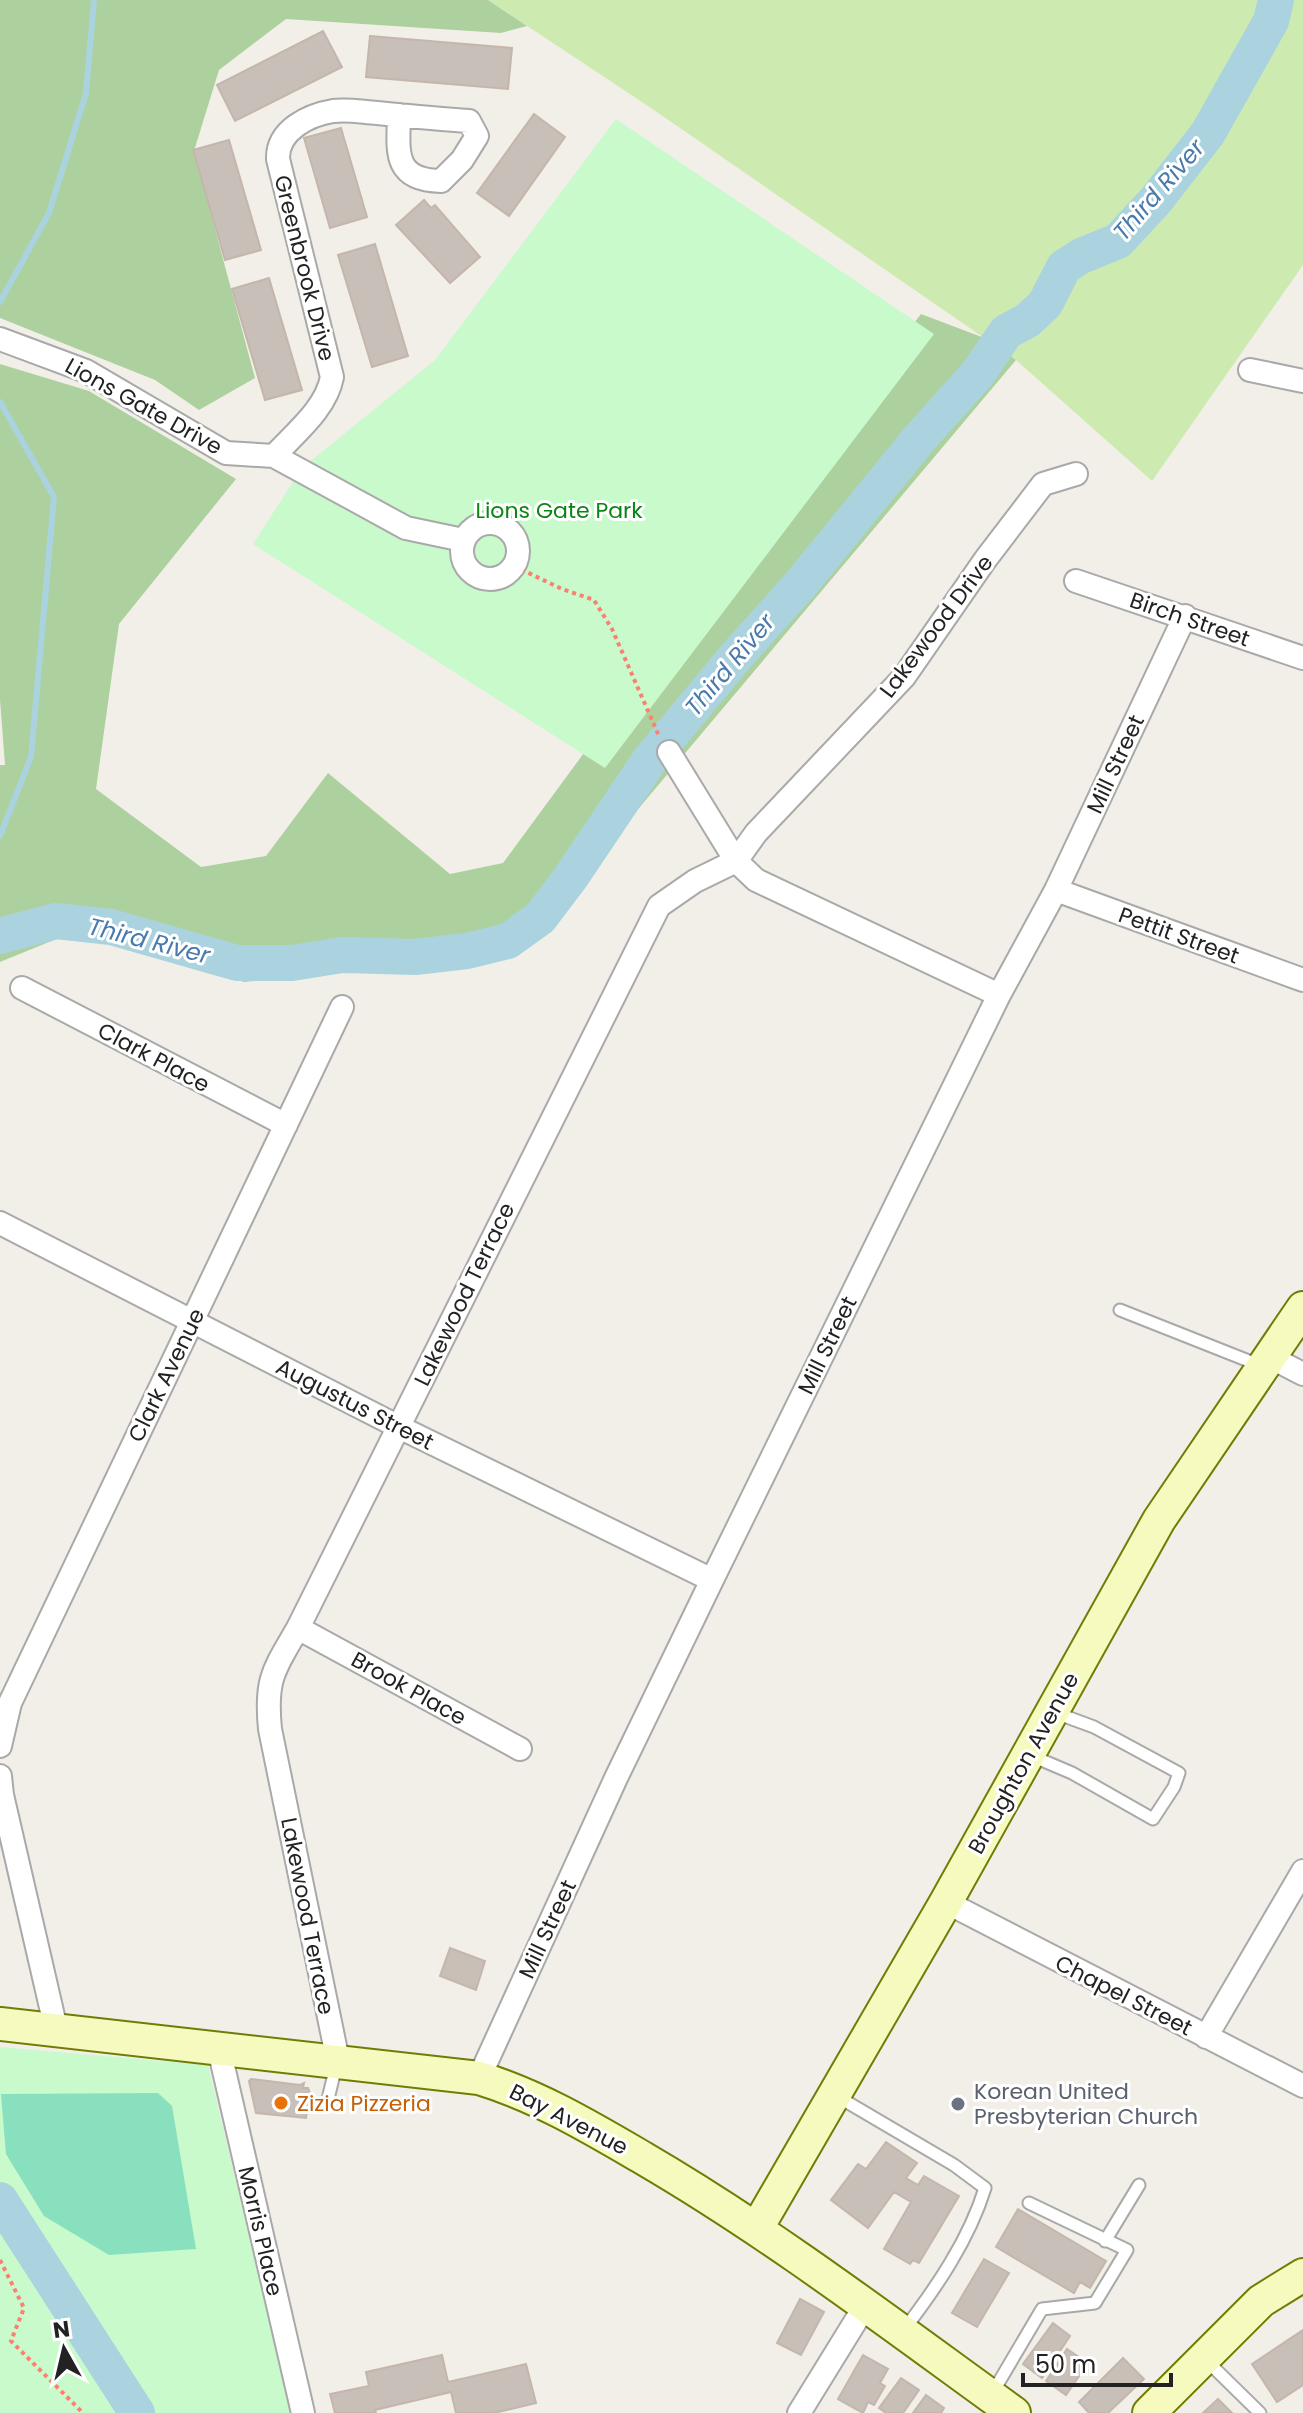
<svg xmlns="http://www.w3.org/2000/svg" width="1303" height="2413" font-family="Poppins,sans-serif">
<rect width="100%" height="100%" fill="#f2efe9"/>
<!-- grass -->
<path fill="#cdebb0" d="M 488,0 L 1303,0 L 1303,265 L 1152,481 L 1016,360 L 651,108 Z"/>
<!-- forest -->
<path fill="#add19e" d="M 0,0 L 488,0 L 527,26 L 501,33 L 286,19 L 219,70 L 194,151 L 255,378 L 199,410 L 155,380 L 0,318 Z
M 921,314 L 987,339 L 1016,360 L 517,953 L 244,982 L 76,931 L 0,962 L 0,765 L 5,765 L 0,700 L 0,364 L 89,391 L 236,479 L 119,624 L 96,789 L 201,867 L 266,856 L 328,773 L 450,874 L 503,863 L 645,670 Z"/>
<!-- park -->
<path fill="#c8facc" d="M 616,119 L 934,334 L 605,768 L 253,544 L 302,468 L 435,360 Z
M 0,2047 L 208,2065 L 291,2413 L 0,2413 Z"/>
<!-- pitch -->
<path fill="#88e0be" d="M 158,2093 L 172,2106 L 196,2249 L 109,2255 L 44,2216 L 6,2154 L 1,2094 Z"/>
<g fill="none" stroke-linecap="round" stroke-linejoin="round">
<!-- stream -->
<path stroke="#aad3df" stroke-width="6" d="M 0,302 L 49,213 L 86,93 L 94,0
M 0,402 L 54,497 L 31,757 L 0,836"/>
<!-- river -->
<path stroke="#aad3df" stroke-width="36" d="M 0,936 L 56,921 L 111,927 L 237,963 L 292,963 L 342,955 L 415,957 L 467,951 L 508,941 L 540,918 L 571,877 L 649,761 L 737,655 L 799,586 L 919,439 L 979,372 L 1006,332 L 1028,320 L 1045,304 L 1064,267 L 1081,256 L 1118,241 L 1156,200 L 1208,133 L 1271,21 L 1276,0
M 0,2200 L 137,2413"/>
</g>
<!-- building -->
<path fill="#c7bfb8" stroke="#c4b6ab" stroke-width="2" d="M 323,31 L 342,67 L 235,121 L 217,85 Z
M 370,36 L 512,48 L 508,89 L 366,77 Z
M 534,114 L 565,137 L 509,216 L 477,193 Z
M 341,128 L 367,217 L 330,228 L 304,138 Z
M 229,140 L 261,250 L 225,260 L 193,150 Z
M 424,200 L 431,208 L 435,205 L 480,257 L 450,283 L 396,225 Z
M 375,244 L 408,356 L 372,367 L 338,255 Z
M 269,278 L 302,390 L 265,400 L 232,289 Z
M 450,1948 L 485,1961 L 476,1990 L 440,1976 Z
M 251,2079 L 300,2085 L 304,2083 L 303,2088 L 308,2088 L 310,2093 L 306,2118 L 256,2113 L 249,2081 Z
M 886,2142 L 917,2163 L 906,2178 L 918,2185 L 924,2176 L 959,2196 L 919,2263 L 913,2260 L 910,2264 L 884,2249 L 911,2202 L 894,2192 L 868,2228 L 831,2200 L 858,2164 L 866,2169 Z
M 1018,2209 L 1106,2261 L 1090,2288 L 1080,2282 L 1074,2293 L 996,2247 Z
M 984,2259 L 1009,2273 L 977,2327 L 952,2313 Z
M 800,2299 L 824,2312 L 801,2355 L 777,2343 Z
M 1053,2323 L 1070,2336 L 1042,2378 L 1023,2364 Z
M 1303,2330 L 1303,2385 L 1277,2402 L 1252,2364 Z
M 1067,2349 L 1088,2363 L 1066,2395 L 1046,2381 Z
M 442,2355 L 448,2382 L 526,2364 L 536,2403 L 494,2413 L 456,2413 L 451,2392 L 375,2410 L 376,2413 L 335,2413 L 330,2394 L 369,2386 L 366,2372 Z
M 863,2355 L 888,2369 L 880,2383 L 885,2386 L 874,2405 L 868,2402 L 863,2413 L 838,2399 Z
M 1123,2358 L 1144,2379 L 1108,2413 L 1089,2413 L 1079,2402 Z
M 901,2378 L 919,2390 L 903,2413 L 886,2413 L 879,2408 Z
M 926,2395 L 944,2408 L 941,2413 L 913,2413 Z
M 1218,2399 L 1232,2413 L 1203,2413 Z"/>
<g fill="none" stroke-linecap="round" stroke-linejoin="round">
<defs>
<path id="lane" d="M 1120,1310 L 1259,1365
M 1032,1756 L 1072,1773 L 1153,1819 L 1174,1787 L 1179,1773 L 1094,1727 L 1056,1713
M 835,2095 L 954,2165 L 985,2188 C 969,2240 936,2288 903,2331
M 328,2099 L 336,2066
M 1105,2241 L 1139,2185
M 1207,2361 L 1260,2413
M 993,2392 L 1042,2309 L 1095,2303 L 1127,2250 L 1029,2203"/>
<path id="street" d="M 0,339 L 86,371 L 226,453 L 274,456 L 406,528 L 463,540
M 1250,370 L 1303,381
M 274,456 C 295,433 326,409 332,377 L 278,159 C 277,130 309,115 333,111 C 348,109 362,112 377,113 C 408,116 439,119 469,121 L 477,136 L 462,160 L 441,181 C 393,180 398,152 399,115
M462 551a28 28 0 1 1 56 0a28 28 0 1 1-56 0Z
M 1076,581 L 1303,658
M 669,752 L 736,861 L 756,833 L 904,677 L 985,560 L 1043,484 L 1076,474
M 1056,890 L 1303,980
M 22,988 L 286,1125
M 0,1223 L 399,1427 L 712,1580
M 1270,1357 L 1303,1374
M 298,1628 L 520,1749
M 0,1746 L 10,1703 L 342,1007
M 0,1776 L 2,1795 L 56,2029
M 946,1902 L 1303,2086
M 1206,2037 L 1303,1871
M 219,2049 L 303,2413
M 338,2061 L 270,1729 C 265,1678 274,1670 298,1628 L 659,906 L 695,881 L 736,861 L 756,880 L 999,995
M 479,2078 L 616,1778 L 712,1580 L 999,995 L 1056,890 L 1185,616
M 799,2413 L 865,2306"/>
<path id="secondary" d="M 0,2024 L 479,2078 C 538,2096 590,2127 643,2158 C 773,2234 892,2325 1014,2413
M 757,2228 L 946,1902 L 1159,1520 L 1303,1308
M 1149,2413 L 1261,2301 L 1303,2275"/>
</defs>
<!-- lane casing -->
<use href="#lane" stroke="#a9a9a9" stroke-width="15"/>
<!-- street casing -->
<use href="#street" stroke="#a9a9a9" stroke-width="26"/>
<!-- secondary casing -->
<use href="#secondary" stroke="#707d05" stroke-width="36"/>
<!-- path -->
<path stroke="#fa8072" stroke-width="4" stroke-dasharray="4 4" stroke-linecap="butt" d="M 514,566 L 562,589 L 594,600 L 612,629 L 659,736
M 0,2260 L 24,2308 L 11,2341 L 83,2413"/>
<!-- lane -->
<use href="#lane" stroke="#fff" stroke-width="11"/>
<!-- street -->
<use href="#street" stroke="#fff" stroke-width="22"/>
<!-- secondary -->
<use href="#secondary" stroke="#f7fabf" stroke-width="32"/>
</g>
<!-- markers -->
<circle fill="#e8710a" stroke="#fff" stroke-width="3" cx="281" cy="2103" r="8"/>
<circle fill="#6b7280" stroke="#fff" stroke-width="3" cx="958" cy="2104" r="8"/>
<g text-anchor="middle" stroke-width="6" stroke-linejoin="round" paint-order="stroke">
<!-- street labels -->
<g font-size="22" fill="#222" stroke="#fff">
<text transform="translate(305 268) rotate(76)" y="8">Greenbrook Drive</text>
<text transform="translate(144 406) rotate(29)" y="8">Lions Gate Drive</text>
<text transform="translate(1190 619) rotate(19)" y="8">Birch Street</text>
<text transform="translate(936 626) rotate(-53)" y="8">Lakewood Drive</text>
<text transform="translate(1115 764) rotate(-65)" y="8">Mill Street</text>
<text transform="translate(1179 935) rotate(20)" y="8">Pettit Street</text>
<text transform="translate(154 1057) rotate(28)" y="8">Clark Place</text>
<text transform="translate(464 1294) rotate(-64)" y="8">Lakewood Terrace</text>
<text transform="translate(827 1345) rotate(-64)" y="8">Mill Street</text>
<text transform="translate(166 1375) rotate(-64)" y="8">Clark Avenue</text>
<text transform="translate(355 1404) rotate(27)" y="8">Augustus Street</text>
<text transform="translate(409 1688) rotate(29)" y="8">Brook Place</text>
<text transform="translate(1023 1763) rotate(-61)" y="8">Broughton Avenue</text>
<text transform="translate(308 1916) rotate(79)" y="8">Lakewood Terrace</text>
<text transform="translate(547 1929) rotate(-65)" y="8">Mill Street</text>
<text transform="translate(1124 1995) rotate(27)" y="8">Chapel Street</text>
<text transform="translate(569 2119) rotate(27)" y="8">Bay Avenue</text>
<text transform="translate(261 2231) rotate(77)" y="8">Morris Place</text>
</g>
<!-- park labels -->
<g font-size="22" fill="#0c8416" stroke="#fff">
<text x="559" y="518">Lions Gate Park</text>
</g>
<!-- worship labels -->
<g font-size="22" fill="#5b616d" stroke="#fff" text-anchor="start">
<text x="974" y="2099">Korean United<tspan x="974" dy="25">Presbyterian Church</tspan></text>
</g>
<!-- food labels -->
<g font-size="22" fill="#c56008" stroke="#fff" text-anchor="start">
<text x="297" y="2111">Zizia Pizzeria</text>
</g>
<!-- water labels -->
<g font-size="24" font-style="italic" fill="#4a7aab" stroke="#fff">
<text transform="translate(1159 190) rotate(-49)" y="8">Third River</text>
<text transform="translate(730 665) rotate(-50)" y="8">Third River</text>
<text transform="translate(149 941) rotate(14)" y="8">Third River</text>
</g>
</g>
<!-- north arrow -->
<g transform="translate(64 2349) rotate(352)" stroke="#ffffff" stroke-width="6" paint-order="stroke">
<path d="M0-6L14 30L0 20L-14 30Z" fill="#222222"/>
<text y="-12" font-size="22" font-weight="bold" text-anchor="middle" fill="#222222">N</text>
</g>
<!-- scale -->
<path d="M1023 2373v12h148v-12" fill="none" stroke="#222222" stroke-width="4"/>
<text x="1035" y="2373" font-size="24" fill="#222222" stroke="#ffffff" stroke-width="6" paint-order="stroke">50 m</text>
</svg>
